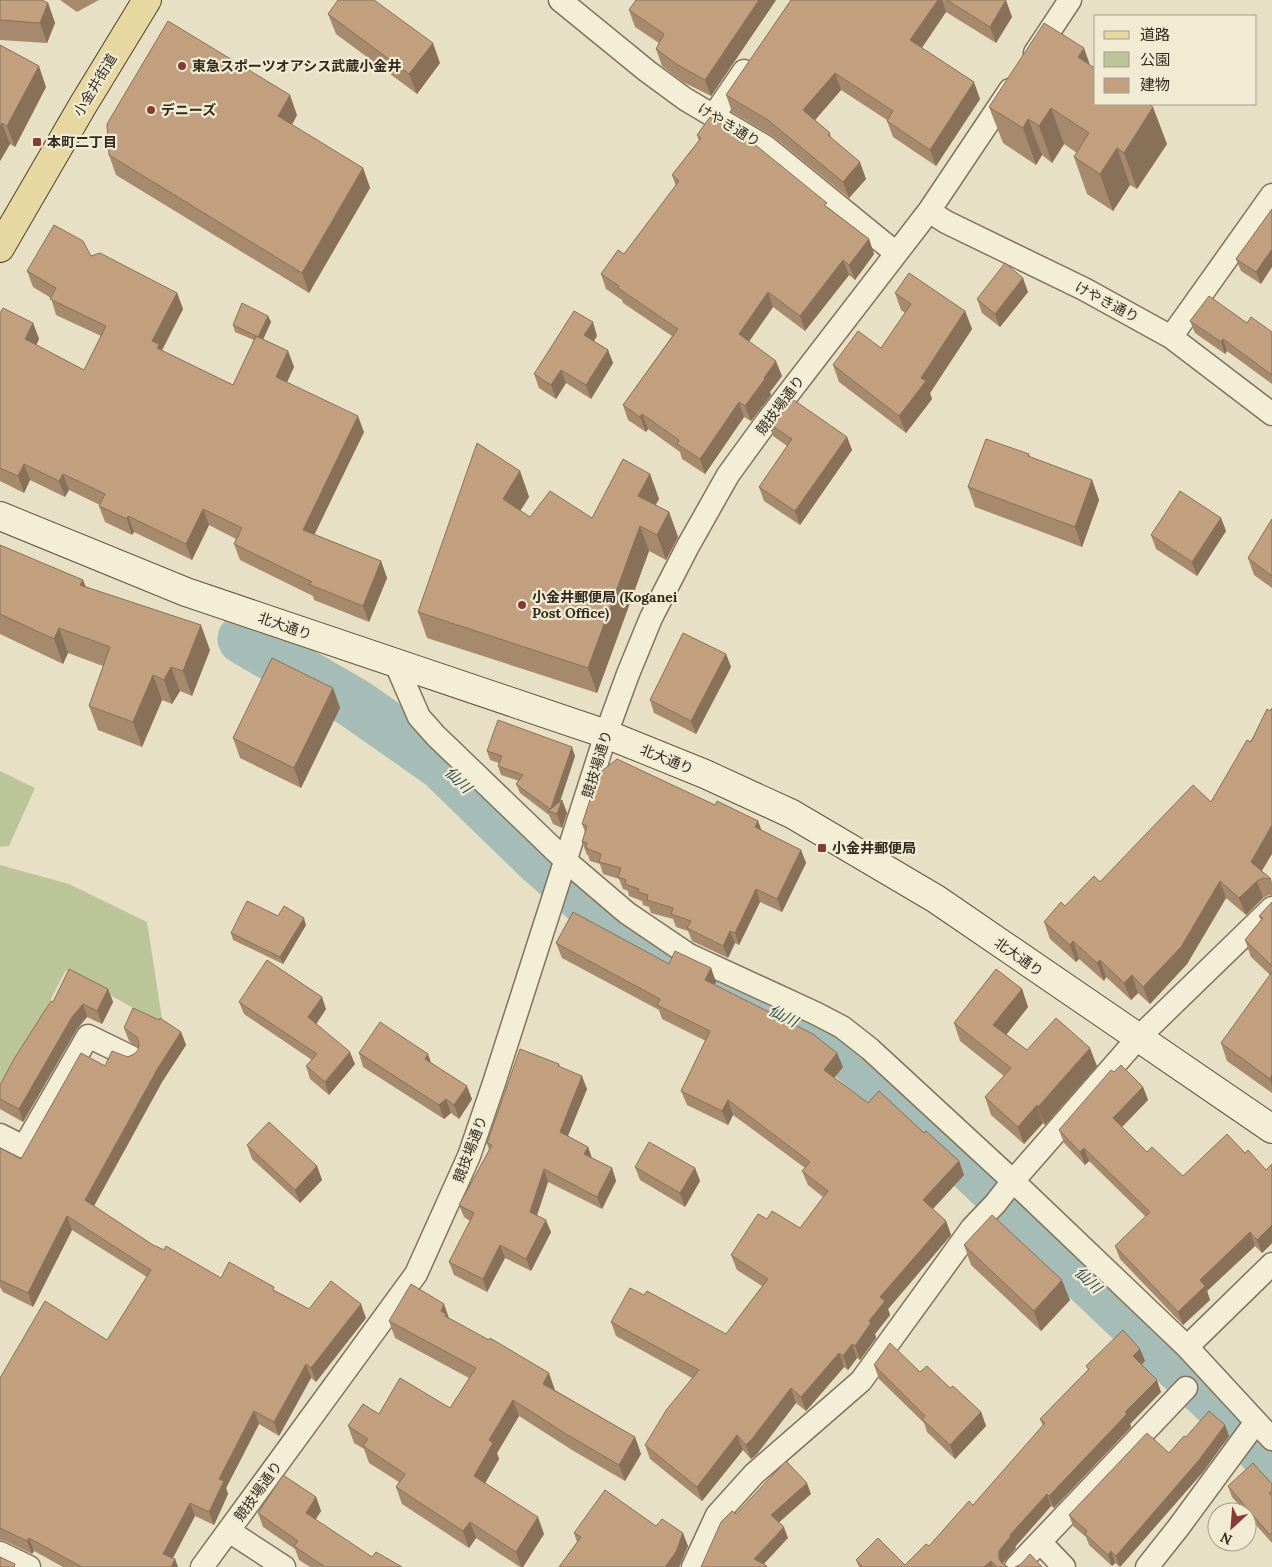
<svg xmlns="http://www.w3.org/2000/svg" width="1272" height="1567" font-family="Lora,'Noto Sans JP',serif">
<rect width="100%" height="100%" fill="#e8e0c4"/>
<!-- green -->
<path fill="#bcc59a" d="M 0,771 L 35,788 L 9,846 L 0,847 Z
M 0,865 L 69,884 L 147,922 L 163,1025 L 66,970 L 0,1097 Z"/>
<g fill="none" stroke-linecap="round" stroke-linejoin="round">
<!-- river -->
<path stroke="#a6bcb7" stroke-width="51" d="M 243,639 L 354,703 L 441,764 L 540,860 L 595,908 L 652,951 L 795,1020 L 838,1044 L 981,1176 L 1087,1279 L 1222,1407 L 1272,1461"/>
<defs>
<path id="street" d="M 560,0 L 647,71 L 685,99 L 766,147 L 896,253
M 1035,53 L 1070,0
M 714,115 L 744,71
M 929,211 L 946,222 L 1084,289 L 1171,337 L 1272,414
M 1171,337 L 1272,195
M 396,664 L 419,717 L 436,736 L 566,861 L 627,913 L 689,955 L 815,1013 L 842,1027 L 870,1049 L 1013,1181 L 1187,1347 L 1272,1439
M 0,1135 L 24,1147 L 88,1036 L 131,1057
M 1187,1347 L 1272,1264
M 229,1531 L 284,1567
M 1040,1542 L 1064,1567
M 0,1553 L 29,1567
M 202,1567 L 416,1274 L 469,1156 L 494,1083 L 606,734 L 628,674 L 651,618 L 688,546 L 728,475 L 768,420 L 929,211 L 1010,90
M 693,1567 L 717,1515 L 754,1474 L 861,1381 L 972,1228 L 995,1204 L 1013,1181 L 1138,1038 L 1272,908
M 1016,1567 L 1186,1388
M 1147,1567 L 1178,1528 L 1256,1422"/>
<path id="secondary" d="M 0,516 L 186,592 L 606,734 L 705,774 L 792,814 L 936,899 L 1272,1129"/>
<path id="primary" d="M 0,248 L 83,105 L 147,0"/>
</defs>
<!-- street casing -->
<use href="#street" stroke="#81735d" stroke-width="25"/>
<!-- secondary casing -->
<use href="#secondary" stroke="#625440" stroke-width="30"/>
<!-- primary casing -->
<use href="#primary" stroke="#4f4131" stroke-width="30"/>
<!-- street -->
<use href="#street" stroke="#f4eed7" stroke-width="22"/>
<!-- secondary -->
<use href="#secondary" stroke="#f4eed7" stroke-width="28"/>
<!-- primary -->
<use href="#primary" stroke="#e7d7a1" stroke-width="28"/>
</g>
<!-- wall -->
<path fill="#a78a6d" d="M 0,0 L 48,3 L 55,23 L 47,43 L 0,40 Z
M 60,0 L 99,0 L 77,12 Z
M 776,0 L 711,96 L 683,82 L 662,66 L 656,49 L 659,43 L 635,27 L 629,10 Z
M 791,0 L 1005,0 L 1012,17 L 996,43 L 946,12 L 922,48 L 980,99 L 936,166 L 893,137 L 887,121 L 887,120 L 841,90 L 815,120 L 830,133 L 831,138 L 866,179 L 849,198 L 774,137 L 732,112 L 726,95 Z
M 328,14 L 440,63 L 417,94 L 336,34 Z
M 0,45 L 46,87 L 15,147 L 10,144 L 0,161 Z
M 1090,66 L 1167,144 L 1137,189 L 1130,185 L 1113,211 L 1087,194 L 1074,157 L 1077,153 L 1064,144 L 1052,163 L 1042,155 L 1036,165 L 1003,143 L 989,107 Z
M 297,115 L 292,125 L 363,168 L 370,188 L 309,293 L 116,175 L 109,155 Z
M 697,135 L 829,208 L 869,239 L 874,254 L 855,280 L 849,275 L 805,331 L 773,307 L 749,341 L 782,376 L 770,392 L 771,395 L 751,421 L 744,417 L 705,474 L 682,459 L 680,452 L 648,429 L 646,432 L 628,420 L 623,405 L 672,336 L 623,303 L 622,300 L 606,289 L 601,274 L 624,254 L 676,186 L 672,175 L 699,141 Z
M 1272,209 L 1261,284 L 1241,271 L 1236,259 Z
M 91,256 L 177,293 L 183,309 L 162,351 L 233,385 L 254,340 L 235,332 L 233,325 L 268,316 L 271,322 L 263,339 L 288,351 L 294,367 L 287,382 L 364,432 L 314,534 L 381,561 L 387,578 L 369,622 L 314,600 L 313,596 L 240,560 L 234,544 L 236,539 L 209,525 L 192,560 L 134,532 L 132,535 L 105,522 L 99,506 L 100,505 L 69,490 L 65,497 L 30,480 L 24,493 L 0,481 L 0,313 L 33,323 L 39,339 L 36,345 L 84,370 L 101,336 L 56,315 L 51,298 L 33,287 L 27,271 Z
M 1028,292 L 1000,327 L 982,313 L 977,299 Z
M 895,293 L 965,311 L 972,329 L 930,393 L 932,399 L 906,433 L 839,382 L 833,365 L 881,348 L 905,313 L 901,310 Z
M 1190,321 L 1247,323 L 1272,332 L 1272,384 L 1227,351 L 1225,354 L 1195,333 Z
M 597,336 L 594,341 L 608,350 L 613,363 L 591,399 L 566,383 L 556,399 L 539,388 L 534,374 Z
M 768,423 L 847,437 L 852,450 L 800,525 L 764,501 L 759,487 L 787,446 L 773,436 Z
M 1029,454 L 1030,457 L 1092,480 L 1099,500 L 1082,547 L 975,507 L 968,487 Z
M 520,471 L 529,497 L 520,511 L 530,517 L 592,518 L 650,474 L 659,499 L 655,505 L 669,512 L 678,537 L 666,560 L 649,551 L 597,693 L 427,638 L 418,612 Z
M 1221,518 L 1226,531 L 1197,576 L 1156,549 L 1151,535 Z
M 1272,519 L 1272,588 L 1254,575 L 1248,558 Z
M 0,545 L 83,580 L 86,587 L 210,650 L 192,696 L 180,691 L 172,704 L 162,700 L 142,747 L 98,730 L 89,706 L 103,666 L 68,653 L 63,664 L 0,634 Z
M 726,654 L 731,667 L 696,734 L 654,713 L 650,700 Z
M 333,688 L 340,708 L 301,788 L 240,758 L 233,738 Z
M 1270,711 L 1262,871 L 1271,879 L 1272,882 L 1272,896 L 1269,895 L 1263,898 L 1246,915 L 1226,898 L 1187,964 L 1150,1004 L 1138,993 L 1131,1000 L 1106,977 L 1104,981 L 1079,959 L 1076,962 L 1050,939 L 1044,922 L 1065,906 L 1211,802 Z
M 487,751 L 575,756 L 560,801 L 562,800 L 567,813 L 562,828 L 553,824 L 549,815 L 520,793 L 516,784 L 519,781 L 501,775 L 498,766 L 499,763 L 490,760 Z
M 715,805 L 758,821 L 761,830 L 801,850 L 806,863 L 782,912 L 760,902 L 739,945 L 735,943 L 728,958 L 692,941 L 688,931 L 676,927 L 673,919 L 651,913 L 649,907 L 643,905 L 642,901 L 629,896 L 628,891 L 623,889 L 619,879 L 603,874 L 600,864 L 590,861 L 588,855 L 587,855 L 582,842 L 585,832 L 582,824 Z
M 1272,902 L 1272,1093 L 1227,1061 L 1221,1043 L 1270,975 L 1251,957 L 1245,940 L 1261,920 L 1259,916 Z
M 278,916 L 306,925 L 283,964 L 233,940 L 231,933 Z
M 556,943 L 669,964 L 711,968 L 716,982 L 715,985 L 837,1053 L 843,1067 L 834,1078 L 868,1103 L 924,1133 L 959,1161 L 964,1175 L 933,1209 L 946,1221 L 951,1235 L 888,1309 L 890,1315 L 875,1334 L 876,1338 L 860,1360 L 857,1358 L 848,1370 L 844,1367 L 806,1411 L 796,1403 L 757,1454 L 751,1459 L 743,1450 L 702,1501 L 650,1459 L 645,1445 L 692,1378 L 616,1336 L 611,1322 L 644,1295 L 726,1334 L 762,1286 L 737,1270 L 731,1255 L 767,1219 L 800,1228 L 823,1197 L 808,1185 L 802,1171 L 805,1168 L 733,1115 L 728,1125 L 687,1105 L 681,1091 L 706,1041 L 662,1019 L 659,1010 L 562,958 Z
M 108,989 L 113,1002 L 102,1024 L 87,1017 L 77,1029 L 23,1122 L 0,1109 L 0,1085 L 53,1002 Z
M 1022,989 L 1028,1007 L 1006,1034 L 1027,1050 L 1097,1066 L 1045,1125 L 1043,1123 L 1024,1144 L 991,1115 L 985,1097 L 1004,1076 L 960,1041 L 954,1023 Z
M 239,1002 L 326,1009 L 316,1024 L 355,1064 L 329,1095 L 310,1079 L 306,1066 L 312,1060 L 244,1014 Z
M 124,1028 L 181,1032 L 186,1045 L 162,1082 L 94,1206 L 153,1245 L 221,1278 L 276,1291 L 309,1309 L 366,1318 L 316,1382 L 311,1378 L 279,1436 L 259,1424 L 226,1488 L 228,1494 L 214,1525 L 195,1516 L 173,1558 L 175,1559 L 178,1567 L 63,1567 L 34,1551 L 32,1554 L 5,1541 L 0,1540 L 0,1378 L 107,1340 L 147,1277 L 72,1230 L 33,1307 L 3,1292 L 0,1287 L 0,1148 L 21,1159 L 105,1066 L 134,1054 L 138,1050 L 138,1048 L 129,1041 Z
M 359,1053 L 432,1063 L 472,1099 L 459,1119 L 451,1113 L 444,1119 L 363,1067 Z
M 559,1064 L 560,1067 L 587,1089 L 568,1136 L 588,1147 L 592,1158 L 612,1168 L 616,1181 L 602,1209 L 548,1182 L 537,1215 L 551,1232 L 531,1271 L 505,1258 L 487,1292 L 454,1275 L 449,1262 L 470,1221 L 464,1217 L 459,1205 L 489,1150 L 487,1143 Z
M 1114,1072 L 1143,1087 L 1148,1100 L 1122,1127 L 1147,1152 L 1183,1176 L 1245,1153 L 1266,1170 L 1272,1164 L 1272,1243 L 1262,1253 L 1255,1246 L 1207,1291 L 1210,1300 L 1183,1325 L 1120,1259 L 1115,1246 L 1146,1217 L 1089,1161 L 1085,1165 L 1064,1143 L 1059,1130 Z
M 247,1145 L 317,1166 L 322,1180 L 300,1203 L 252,1159 Z
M 635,1167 L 695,1168 L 700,1181 L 685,1207 L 640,1180 Z
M 964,1245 L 1070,1300 L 1041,1331 L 971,1265 Z
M 449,1318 L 555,1390 L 635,1437 L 641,1454 L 625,1481 L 572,1450 L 519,1416 L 497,1453 L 499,1459 L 485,1483 L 544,1534 L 523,1567 L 520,1567 L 476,1538 L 469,1548 L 402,1504 L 396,1487 L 399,1482 L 369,1463 L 364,1449 L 354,1443 L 348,1426 L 379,1414 L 450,1408 L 469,1378 L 395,1338 L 389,1321 Z
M 1140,1349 L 1145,1361 L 1141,1365 L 1161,1392 L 1130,1424 L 1131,1427 L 1054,1508 L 1051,1506 L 1015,1547 L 1016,1548 L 1003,1563 L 1003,1565 L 1008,1567 L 859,1567 L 856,1560 L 905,1565 L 929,1546 L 973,1505 L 1043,1426 L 1040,1419 L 1088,1370 L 1086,1366 Z
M 874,1365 L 920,1372 L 950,1388 L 981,1412 L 986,1426 L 955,1459 L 927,1432 L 924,1423 L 879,1379 Z
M 1225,1425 L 1229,1436 L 1203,1472 L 1120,1567 L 1115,1563 L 1112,1566 L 1089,1545 L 1086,1537 L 1073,1526 L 1069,1515 L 1169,1453 L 1186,1437 Z
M 1272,1484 L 1272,1543 L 1247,1515 L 1247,1512 L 1245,1512 L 1232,1497 L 1228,1486 Z
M 316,1497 L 321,1511 L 315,1520 L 372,1557 L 402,1567 L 310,1567 L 299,1560 L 295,1549 L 263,1527 L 258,1513 Z
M 656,1526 L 688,1546 L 679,1567 L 559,1567 L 577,1542 L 574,1533 Z"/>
<!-- shaded-wall -->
<path fill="#887059" d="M 759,0 L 776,0 L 711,96 L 705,80 Z
M 938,0 L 942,0 L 946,12 L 916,56 L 910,40 Z
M 1006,0 L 1012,17 L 996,43 L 990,27 Z
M 48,3 L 55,23 L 47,43 L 40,23 Z
M 433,43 L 440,63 L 417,94 L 409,74 Z
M 1084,48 L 1096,82 L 1078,57 Z
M 39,66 L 46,87 L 15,147 L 7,126 Z
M 835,73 L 841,90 L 809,127 L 803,110 Z
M 974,82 L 980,99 L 936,166 L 930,150 Z
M 290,95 L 297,115 L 285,136 L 278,116 Z
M 1153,107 L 1167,144 L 1137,189 L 1124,153 Z
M 1051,108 L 1064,144 L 1052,163 L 1039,126 Z
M 1028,119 L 1042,155 L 1036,165 L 1023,128 Z
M 2,123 L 10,144 L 0,161 L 0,127 Z
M 1117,148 L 1130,185 L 1113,211 L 1100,174 Z
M 860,162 L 866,179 L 849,198 L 843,182 Z
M 363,168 L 370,188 L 309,293 L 302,273 Z
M 869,239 L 874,254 L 855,280 L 849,265 Z
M 1272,249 L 1272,267 L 1261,284 L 1256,272 Z
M 843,260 L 849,275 L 805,331 L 800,316 Z
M 1023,278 L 1028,292 L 1000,327 L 995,314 Z
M 768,292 L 773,307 L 744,349 L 739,334 Z
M 177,293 L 183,309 L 161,351 L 163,365 L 152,341 Z
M 965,311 L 972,329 L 930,393 L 932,399 L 906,433 L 899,416 L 921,378 Z
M 268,316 L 271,322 L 261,344 L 258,337 Z
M 593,322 L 597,336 L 589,348 L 584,335 Z
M 33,323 L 39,339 L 31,356 L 25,339 Z
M 1223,339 L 1227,351 L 1225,354 L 1221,342 Z
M 608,350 L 613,363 L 591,399 L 586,385 Z
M 288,351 L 294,367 L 282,393 L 276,377 Z
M 776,361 L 782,376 L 770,392 L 771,395 L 751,421 L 745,406 L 764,378 Z
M 561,370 L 566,383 L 556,399 L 551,385 Z
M 739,402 L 744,417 L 705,474 L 700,459 Z
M 642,414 L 648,429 L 646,432 L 640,417 Z
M 358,416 L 364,432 L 309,546 L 303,530 Z
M 847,437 L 852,450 L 800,525 L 795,511 Z
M 24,464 L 30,480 L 24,493 L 18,476 Z
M 520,471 L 529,497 L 512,524 L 503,499 Z
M 63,474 L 69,490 L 65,497 L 59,481 Z
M 650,474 L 659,499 L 647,521 L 638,496 Z
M 1092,480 L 1099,500 L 1082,547 L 1075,527 Z
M 203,509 L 209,525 L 192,560 L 186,544 Z
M 669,512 L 678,537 L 666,560 L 657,535 Z
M 128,516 L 134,532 L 132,535 L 127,519 Z
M 1221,518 L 1226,531 L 1197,576 L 1192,562 Z
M 640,526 L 649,551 L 597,693 L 588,668 Z
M 381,561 L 387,578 L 369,622 L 363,606 Z
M 83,580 L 92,604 L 80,585 Z
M 201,625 L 210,650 L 192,696 L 183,671 Z
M 59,628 L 68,653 L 63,664 L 54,639 Z
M 726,654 L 731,667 L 696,734 L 691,721 Z
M 171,667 L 180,691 L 172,704 L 164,680 Z
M 153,675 L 162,700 L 142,747 L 133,722 Z
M 333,688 L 340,708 L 301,788 L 294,768 Z
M 572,747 L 575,756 L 556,814 L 551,809 Z
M 562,800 L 567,813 L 562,828 L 557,814 Z
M 758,821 L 763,834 L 755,827 Z
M 1272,825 L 1272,854 L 1257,879 L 1251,862 Z
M 801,850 L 806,863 L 782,912 L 777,899 Z
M 1220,881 L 1226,898 L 1187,964 L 1150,1004 L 1143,987 Z
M 1257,881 L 1263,898 L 1246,915 L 1239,898 Z
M 756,889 L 760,902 L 739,945 L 735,933 Z
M 304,918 L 306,925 L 283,964 L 280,957 Z
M 730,931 L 735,943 L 728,958 L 723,946 Z
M 1073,941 L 1079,959 L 1076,962 L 1070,945 Z
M 1100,960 L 1106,977 L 1104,981 L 1097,963 Z
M 711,968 L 716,982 L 710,994 L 705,980 Z
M 1132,975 L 1138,993 L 1131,1000 L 1124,983 Z
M 108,989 L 113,1002 L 102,1024 L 97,1011 Z
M 1022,989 L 1028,1007 L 1000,1043 L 993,1025 Z
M 322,997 L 326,1009 L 313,1029 L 308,1017 Z
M 83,1004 L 87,1017 L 77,1029 L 23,1122 L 19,1109 L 72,1017 Z
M 181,1032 L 186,1045 L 162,1082 L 90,1213 L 85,1200 L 158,1068 Z
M 1090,1048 L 1097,1066 L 1045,1125 L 1038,1107 Z
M 350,1052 L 355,1064 L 329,1095 L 325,1082 Z
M 837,1053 L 843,1067 L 829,1084 L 824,1070 Z
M 428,1054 L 433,1068 L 425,1059 Z
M 1272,1075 L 1272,1086 L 1270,1079 Z
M 582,1076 L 587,1089 L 564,1145 L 560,1132 Z
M 467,1086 L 472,1099 L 459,1119 L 454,1105 Z
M 1143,1087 L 1148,1100 L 1117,1132 L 1113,1118 Z
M 446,1099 L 451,1113 L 444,1119 L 439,1105 Z
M 728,1100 L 733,1115 L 728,1125 L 722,1111 Z
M 1037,1105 L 1043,1123 L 1024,1144 L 1018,1127 Z
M 588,1147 L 592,1159 L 584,1154 Z
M 1084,1148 L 1089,1161 L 1085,1165 L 1080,1152 Z
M 959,1161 L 964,1175 L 928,1214 L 923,1200 Z
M 317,1166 L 322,1180 L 300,1203 L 295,1190 Z
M 612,1168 L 616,1181 L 602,1209 L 597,1197 Z
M 695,1168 L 700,1181 L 685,1207 L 680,1193 Z
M 544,1169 L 548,1182 L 534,1224 L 530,1212 Z
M 67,1216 L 72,1230 L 33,1307 L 28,1293 Z
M 546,1220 L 551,1232 L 531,1271 L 526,1259 Z
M 946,1221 L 951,1235 L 888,1309 L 890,1315 L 875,1334 L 876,1338 L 860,1360 L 855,1346 L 869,1321 L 880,1297 Z
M 1272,1225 L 1272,1243 L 1262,1253 L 1257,1240 Z
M 1250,1232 L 1255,1246 L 1207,1291 L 1210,1300 L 1183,1325 L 1178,1312 L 1200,1280 Z
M 500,1245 L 505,1258 L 487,1292 L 483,1279 Z
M 1062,1280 L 1070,1300 L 1041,1331 L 1034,1311 Z
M 361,1304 L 366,1318 L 316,1382 L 311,1368 Z
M 444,1304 L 450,1321 L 449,1323 L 441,1311 Z
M 852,1344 L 857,1358 L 848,1370 L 843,1356 Z
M 1140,1349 L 1145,1361 L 1137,1369 L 1133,1356 Z
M 839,1353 L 844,1367 L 806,1411 L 801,1397 Z
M 306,1364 L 311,1378 L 279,1436 L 274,1422 Z
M 549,1373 L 555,1390 L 549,1400 L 543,1384 Z
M 1157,1380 L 1161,1392 L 1130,1424 L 1131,1427 L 1054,1508 L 1049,1496 L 1125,1412 Z
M 791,1388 L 796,1403 L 757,1454 L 751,1459 L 746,1445 Z
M 513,1400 L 519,1416 L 497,1453 L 499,1459 L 480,1492 L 474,1476 L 489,1440 Z
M 254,1411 L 259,1424 L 226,1488 L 228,1494 L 214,1525 L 209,1512 L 219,1479 Z
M 981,1412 L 986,1426 L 955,1459 L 950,1445 Z
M 1225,1425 L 1229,1436 L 1203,1472 L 1120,1567 L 1116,1556 Z
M 737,1435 L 743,1450 L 702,1501 L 697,1487 Z
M 635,1437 L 641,1454 L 625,1481 L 619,1465 Z
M 807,1483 L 811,1494 L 775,1526 L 771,1515 Z
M 1047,1494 L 1051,1506 L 1015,1547 L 1016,1548 L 1003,1563 L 1004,1567 L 999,1559 L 999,1551 L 1010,1535 Z
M 316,1497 L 321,1511 L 311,1527 L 306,1513 Z
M 190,1503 L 195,1516 L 168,1567 L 163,1554 Z
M 538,1517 L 544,1534 L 523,1567 L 521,1567 L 516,1552 Z
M 470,1522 L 476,1538 L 469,1548 L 463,1531 Z
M 784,1527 L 788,1538 L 761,1567 L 754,1559 Z
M 683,1533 L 688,1546 L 680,1565 L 679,1567 L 665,1567 Z
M 29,1538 L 34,1551 L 32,1554 L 27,1541 Z
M 1111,1551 L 1115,1563 L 1112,1566 L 1108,1555 Z
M 175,1559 L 178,1567 L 171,1567 Z
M 991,1561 L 993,1567 L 984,1567 Z"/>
<!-- building -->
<path fill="#c2a07f" stroke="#887059" d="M 0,0 L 42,0 L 48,3 L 40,23 L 0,20 Z
M 338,0 L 374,0 L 433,43 L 409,74 L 328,14 Z
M 636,0 L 759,0 L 705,80 L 678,65 L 656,49 L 664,34 L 629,10 Z
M 791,0 L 938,0 L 910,40 L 974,82 L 930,150 L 887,121 L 893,111 L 835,73 L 803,110 L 830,133 L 828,135 L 860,162 L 843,182 L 768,120 L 726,95 Z
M 947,0 L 1006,0 L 990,27 Z
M 168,21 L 290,95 L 278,116 L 363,168 L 302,273 L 109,155 L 107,124 Z
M 1044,23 L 1084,48 L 1078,57 L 1096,69 L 1096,104 L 1148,104 L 1153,107 L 1124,153 L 1117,148 L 1100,174 L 1074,157 L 1089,133 L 1051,108 L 1039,126 L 1028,119 L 1023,128 L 989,107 Z
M 0,45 L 39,66 L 7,126 L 2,123 L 0,127 Z
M 710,117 L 753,143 L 827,203 L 824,205 L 869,239 L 849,265 L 843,260 L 800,316 L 768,292 L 739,334 L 776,361 L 764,378 L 765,379 L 745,406 L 739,402 L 700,459 L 677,444 L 679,440 L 642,414 L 640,417 L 623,405 L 678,329 L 618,288 L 619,286 L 601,274 L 618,250 L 624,254 L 679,181 L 672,175 L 701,138 L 697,135 Z
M 1272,209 L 1272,249 L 1256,272 L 1236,259 Z
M 54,225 L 83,241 L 91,256 L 100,253 L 177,293 L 152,341 L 159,344 L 157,348 L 233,385 L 256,336 L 288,351 L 276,377 L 358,416 L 303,530 L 381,561 L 363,606 L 308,584 L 312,582 L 234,544 L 242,528 L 203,509 L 186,544 L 128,516 L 127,519 L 99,506 L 105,494 L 63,474 L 59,481 L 24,464 L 18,476 L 0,468 L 0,313 L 3,308 L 33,323 L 25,339 L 84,370 L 106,326 L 50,299 L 56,288 L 27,271 Z
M 1005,263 L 1023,278 L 995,314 L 977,299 Z
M 909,273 L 965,311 L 921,378 L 926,381 L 899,416 L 833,365 L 858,331 L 881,348 L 911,304 L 895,293 Z
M 1209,296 L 1247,323 L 1251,317 L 1272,332 L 1272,375 L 1223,339 L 1221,342 L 1190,321 Z
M 242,303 L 268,316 L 258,337 L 233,325 Z
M 574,311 L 593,322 L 584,335 L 608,350 L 586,385 L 561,370 L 551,385 L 534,374 Z
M 788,396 L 847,437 L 795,511 L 759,487 L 792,439 L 768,423 Z
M 986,439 L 1029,454 L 1028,456 L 1092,480 L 1075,527 L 968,487 Z
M 477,443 L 520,471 L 503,499 L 530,517 L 550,491 L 592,518 L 623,459 L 650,474 L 638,496 L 669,512 L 657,535 L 640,526 L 588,668 L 418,612 Z
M 1180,491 L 1221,518 L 1192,562 L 1151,535 Z
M 1272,519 L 1272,576 L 1248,558 Z
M 0,545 L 83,580 L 80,585 L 201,625 L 183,671 L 171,667 L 164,680 L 153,675 L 133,722 L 89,706 L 110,647 L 59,628 L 54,639 L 0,614 Z
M 683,633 L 726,654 L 691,721 L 650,700 Z
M 272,658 L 333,688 L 294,768 L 233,738 Z
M 1272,708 L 1272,825 L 1251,862 L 1271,879 L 1263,878 L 1257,881 L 1239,898 L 1220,881 L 1181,947 L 1143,987 L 1132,975 L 1124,983 L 1100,960 L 1097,963 L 1073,941 L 1070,945 L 1044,922 L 1061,902 L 1065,906 L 1094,876 L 1100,882 L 1193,785 L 1211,802 L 1247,740 L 1251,742 L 1267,709 L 1270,711 Z
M 498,720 L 572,747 L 551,808 L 550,809 L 516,784 L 523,775 L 498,766 L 502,756 L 487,751 Z
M 617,759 L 715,805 L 717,801 L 758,821 L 755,827 L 801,850 L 777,899 L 756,889 L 735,933 L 730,931 L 723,946 L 687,928 L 691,921 L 671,914 L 673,908 L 647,900 L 648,895 L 638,892 L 639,889 L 625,884 L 626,880 L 618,877 L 621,868 L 599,862 L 601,854 L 586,848 L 587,843 L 582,842 L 587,826 L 582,824 L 599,773 Z
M 562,800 L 557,814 L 548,811 Z
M 247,901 L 278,916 L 284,906 L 304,918 L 280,957 L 231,933 Z
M 1272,902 L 1272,966 L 1245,940 L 1263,918 L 1259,916 Z
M 573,912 L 669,964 L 675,951 L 711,968 L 705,980 L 813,1034 L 837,1053 L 824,1070 L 868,1103 L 879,1091 L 924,1133 L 926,1131 L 959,1161 L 923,1200 L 946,1221 L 880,1297 L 885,1301 L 869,1321 L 871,1323 L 855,1346 L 852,1344 L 843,1356 L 839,1353 L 801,1397 L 791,1388 L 752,1439 L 746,1445 L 737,1435 L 697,1487 L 645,1445 L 667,1409 L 699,1370 L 611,1322 L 630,1288 L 644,1295 L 647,1291 L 726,1334 L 768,1279 L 731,1255 L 758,1214 L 767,1219 L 772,1211 L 800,1228 L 828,1191 L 802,1171 L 810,1162 L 728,1100 L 722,1111 L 681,1091 L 710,1031 L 657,1005 L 660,999 L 556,943 Z
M 267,960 L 322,997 L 308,1017 L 350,1052 L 325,1082 L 306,1066 L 317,1054 L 239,1002 Z
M 69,969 L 108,989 L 97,1011 L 83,1004 L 72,1017 L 19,1109 L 0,1099 L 0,1085 L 14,1059 L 51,1001 L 53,1002 Z
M 996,969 L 1022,989 L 993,1025 L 1027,1050 L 1056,1018 L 1090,1048 L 1038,1107 L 1037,1105 L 1018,1127 L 985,1097 L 1011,1068 L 954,1023 Z
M 1272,972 L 1272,1075 L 1270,1079 L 1221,1043 Z
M 133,1008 L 159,1020 L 160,1018 L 181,1032 L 158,1068 L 85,1200 L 153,1245 L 164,1250 L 166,1246 L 221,1278 L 229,1262 L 274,1287 L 273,1290 L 309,1309 L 331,1281 L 361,1304 L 311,1368 L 306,1364 L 274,1422 L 254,1411 L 219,1479 L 224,1481 L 209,1512 L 190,1503 L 163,1554 L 175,1559 L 171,1567 L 82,1567 L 29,1538 L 27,1541 L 0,1528 L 0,1378 L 45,1301 L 107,1340 L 151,1270 L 67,1216 L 28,1293 L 0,1280 L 0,1148 L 21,1159 L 81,1053 L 105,1066 L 112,1051 L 128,1057 L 134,1054 L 138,1050 L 139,1043 L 137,1037 L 124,1028 Z
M 380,1022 L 428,1054 L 425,1059 L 467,1086 L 454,1105 L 446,1099 L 439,1105 L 359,1053 Z
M 520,1049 L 559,1064 L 558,1066 L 582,1076 L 560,1132 L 588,1147 L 584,1154 L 612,1168 L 597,1197 L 544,1169 L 530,1212 L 546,1220 L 526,1259 L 500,1245 L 483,1279 L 449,1262 L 474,1213 L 459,1205 L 492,1145 L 487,1143 Z
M 1121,1065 L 1143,1087 L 1113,1118 L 1147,1152 L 1152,1147 L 1183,1176 L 1227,1134 L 1245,1153 L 1248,1150 L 1266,1170 L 1272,1164 L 1272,1225 L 1257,1240 L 1250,1232 L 1200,1280 L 1205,1286 L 1178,1312 L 1115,1246 L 1150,1212 L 1084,1148 L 1080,1152 L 1059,1130 L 1111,1070 L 1114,1072 Z
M 269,1122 L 317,1166 L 295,1190 L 247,1145 Z
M 649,1142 L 695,1168 L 680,1193 L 635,1167 Z
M 992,1215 L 1062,1280 L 1034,1311 L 964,1245 Z
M 411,1284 L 444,1304 L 441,1311 L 446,1314 L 445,1316 L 489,1340 L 490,1338 L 549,1373 L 543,1384 L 635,1437 L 619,1465 L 566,1434 L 513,1400 L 489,1440 L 493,1443 L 474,1476 L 538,1517 L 516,1552 L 470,1522 L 463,1531 L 396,1487 L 405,1474 L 363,1446 L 368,1439 L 348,1426 L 363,1404 L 379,1414 L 400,1378 L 450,1408 L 476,1368 L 389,1321 Z
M 1123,1330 L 1140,1349 L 1133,1356 L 1157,1380 L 1125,1412 L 1127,1414 L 1049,1496 L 1047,1494 L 1010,1535 L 1011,1536 L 999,1551 L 999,1559 L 1003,1564 L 1008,1567 L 997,1567 L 991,1561 L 984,1567 L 863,1567 L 856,1560 L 878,1538 L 905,1565 L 926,1544 L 929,1546 L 969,1501 L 973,1505 L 1045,1423 L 1040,1419 L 1089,1369 L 1086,1366 Z
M 890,1343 L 920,1372 L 927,1366 L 950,1388 L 953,1386 L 981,1412 L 950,1445 L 922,1419 L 925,1416 L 874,1365 Z
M 1209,1411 L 1225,1425 L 1199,1460 L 1116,1556 L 1111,1551 L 1108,1555 L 1085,1534 L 1087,1531 L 1069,1515 L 1147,1433 L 1169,1453 L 1184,1436 L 1186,1437 Z
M 786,1461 L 807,1483 L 771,1515 L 784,1527 L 754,1559 L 767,1566 L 766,1567 L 701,1567 L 721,1522 L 732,1511 L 736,1514 Z
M 1253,1463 L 1272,1484 L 1272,1491 L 1269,1493 L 1272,1496 L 1272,1533 L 1270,1535 L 1228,1486 Z
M 283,1475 L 316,1497 L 306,1513 L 372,1557 L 376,1552 L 402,1567 L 325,1567 L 294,1546 L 298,1541 L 258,1513 Z
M 605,1490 L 656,1526 L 662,1519 L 683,1533 L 676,1552 L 665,1567 L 559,1567 L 581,1537 L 574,1533 Z
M 1030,1554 L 1042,1567 L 1015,1567 L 1021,1564 Z
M 0,1557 L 15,1564 L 14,1567 L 0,1567 Z"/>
<!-- markers -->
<g fill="#883b34" stroke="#f1ebd3" stroke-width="2">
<circle cx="182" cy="66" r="5"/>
<circle cx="151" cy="110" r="5"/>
<rect x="32" y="137" width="10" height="10" rx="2.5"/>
<circle cx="522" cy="605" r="5"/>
<rect x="817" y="843" width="10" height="10" rx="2.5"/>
</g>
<g text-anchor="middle" stroke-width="4.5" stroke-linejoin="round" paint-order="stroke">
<!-- poi labels -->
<g font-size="14" font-weight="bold" fill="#322a1f" stroke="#f1ebd3" text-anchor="start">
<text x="192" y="71">東急スポーツオアシス武蔵小金井</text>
<text x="161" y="115">デニーズ</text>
<text x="47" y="147">本町二丁目</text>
<text x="532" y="602">小金井郵便局 (Koganei<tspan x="532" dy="16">Post Office)</tspan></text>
<text x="832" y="853">小金井郵便局</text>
</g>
<!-- street labels -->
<g font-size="14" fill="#322a1f" stroke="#f1ebd3">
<text transform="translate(95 85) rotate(-59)" y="5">小金井街道</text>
<text transform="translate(729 125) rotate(31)" y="5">けやき通り</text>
<text transform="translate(1107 302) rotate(28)" y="5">けやき通り</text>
<text transform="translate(780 405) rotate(-53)" y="5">競技場通り</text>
<text transform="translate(285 626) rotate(19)" y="5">北大通り</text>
<text transform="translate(667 759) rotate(22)" y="5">北大通り</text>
<text transform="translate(597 764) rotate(-73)" y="5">競技場通り</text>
<text transform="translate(1019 957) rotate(35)" y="5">北大通り</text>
<text transform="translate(470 1149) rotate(-69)" y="5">競技場通り</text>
<text transform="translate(258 1491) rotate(-54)" y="5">競技場通り</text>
</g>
<!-- water labels -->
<g font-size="15" font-style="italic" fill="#305050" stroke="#f1ebd3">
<text transform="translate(458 780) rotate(44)" y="5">仙川</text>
<text transform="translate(783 1016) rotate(27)" y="5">仙川</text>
<text transform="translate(1088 1280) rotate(43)" y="5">仙川</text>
</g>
</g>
<!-- legend -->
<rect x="1094" y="15" width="162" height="90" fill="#f1ebd3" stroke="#a59e8b"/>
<rect x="1104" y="31" width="25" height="8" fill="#e7d7a1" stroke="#a59e8b"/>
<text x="1140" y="40" font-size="15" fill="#322a1f">道路</text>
<rect x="1104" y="52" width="25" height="15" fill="#bcc59a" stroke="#a59e8b"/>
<text x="1140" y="65" font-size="15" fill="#322a1f">公園</text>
<rect x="1104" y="78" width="25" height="15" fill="#c2a07f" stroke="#a59e8b"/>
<text x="1140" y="90" font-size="15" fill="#322a1f">建物</text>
<!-- north arrow -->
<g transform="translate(1232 1527) rotate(206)"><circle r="24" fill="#f1ebd3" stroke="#a59e8b"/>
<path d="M0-4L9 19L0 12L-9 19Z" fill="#883b34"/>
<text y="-8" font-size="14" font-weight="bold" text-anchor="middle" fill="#322a1f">N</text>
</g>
</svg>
